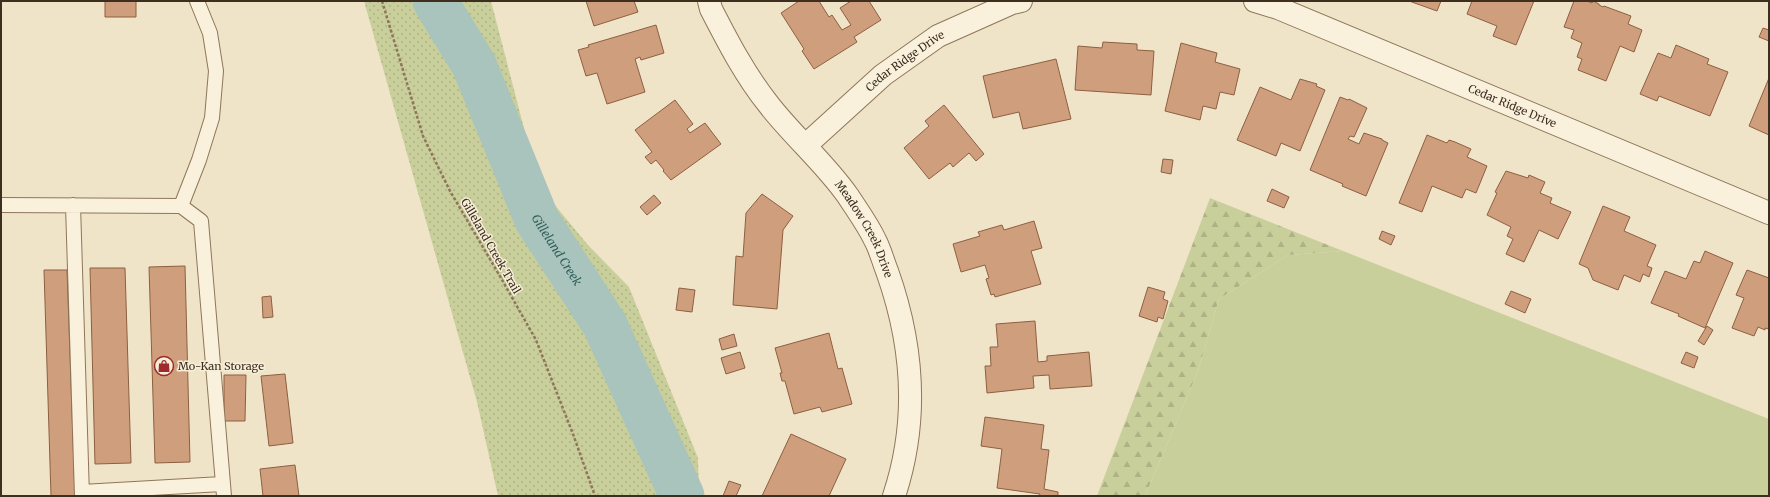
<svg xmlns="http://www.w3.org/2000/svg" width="1770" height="497" font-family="Merriweather,serif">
<defs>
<pattern id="forest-firs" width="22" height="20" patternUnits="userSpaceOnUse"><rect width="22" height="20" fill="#c9cf9b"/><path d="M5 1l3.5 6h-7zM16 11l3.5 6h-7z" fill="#aeb285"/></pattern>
<pattern id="park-dots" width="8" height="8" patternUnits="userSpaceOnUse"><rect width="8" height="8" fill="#c9cf9b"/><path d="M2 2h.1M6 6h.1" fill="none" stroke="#aeb285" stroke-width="1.8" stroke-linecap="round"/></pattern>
</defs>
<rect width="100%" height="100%" fill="#f0e4c8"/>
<!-- grass -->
<path fill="#c9cf9b" d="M 1343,251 L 1769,419 L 1769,496 L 1145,496 L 1198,371 L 1219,299 L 1288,255 Z"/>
<!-- forest -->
<path fill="url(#forest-firs)" d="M 1210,198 L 1343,251 L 1288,255 L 1219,299 L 1198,371 L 1145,496 L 1097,496 Z"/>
<!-- park -->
<path fill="url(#park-dots)" d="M 364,1 L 491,1 L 539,186 L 588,245 L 629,287 L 698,458 L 699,496 L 498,496 L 477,402 Z"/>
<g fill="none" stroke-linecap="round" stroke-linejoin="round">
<!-- river -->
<path stroke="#a9c4bc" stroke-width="45" id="s1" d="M 435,1 L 474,65 L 537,220 L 605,325 L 682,496"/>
</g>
<!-- building -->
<path fill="#cf9f7d" stroke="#8d5f41" d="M 105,1 L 136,1 L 136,17 L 105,17 Z
M 586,1 L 634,1 L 638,12 L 594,26 Z
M 799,1 L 819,1 L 829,17 L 832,15 L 842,30 L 851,25 L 840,8 L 851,1 L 869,1 L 881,20 L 854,37 L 857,42 L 814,69 L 802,51 L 804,49 L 781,13 Z
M 1409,1 L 1441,1 L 1437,11 Z
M 1472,1 L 1534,1 L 1516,45 L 1493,36 L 1497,26 L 1467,14 Z
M 1574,1 L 1587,1 L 1592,3 L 1593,1 L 1599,4 L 1599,5 L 1603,7 L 1604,6 L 1631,16 L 1628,24 L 1642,30 L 1634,52 L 1620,46 L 1606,81 L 1578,70 L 1582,59 L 1577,57 L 1582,43 L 1571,38 L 1574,30 L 1564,27 Z
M 656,25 L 664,53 L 641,60 L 640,57 L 635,59 L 645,92 L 607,104 L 597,73 L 586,76 L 578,50 L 589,47 L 588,45 Z
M 1763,28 L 1769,30 L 1769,41 L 1759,37 Z
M 1103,42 L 1137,44 L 1137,50 L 1154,51 L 1151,95 L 1075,90 L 1078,46 L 1102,48 Z
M 1181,43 L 1217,53 L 1215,62 L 1240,69 L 1234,95 L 1220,92 L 1216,109 L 1203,106 L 1200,120 L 1165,111 Z
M 1676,45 L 1709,59 L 1707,64 L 1728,72 L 1710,116 L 1659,96 L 1657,101 L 1640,94 L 1658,53 L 1671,58 Z
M 1056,59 L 1071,119 L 1023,129 L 1019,112 L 993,118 L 983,76 Z
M 1769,78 L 1769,135 L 1749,126 Z
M 1300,79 L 1317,84 L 1316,86 L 1325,90 L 1300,151 L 1281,143 L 1276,156 L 1237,140 L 1260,87 L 1291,100 Z
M 1340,97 L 1348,100 L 1349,99 L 1367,108 L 1354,137 L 1350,136 L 1348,139 L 1359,144 L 1364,133 L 1382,139 L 1382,140 L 1388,143 L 1366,196 L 1342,186 L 1343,184 L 1310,170 Z
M 675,100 L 693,124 L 687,129 L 690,133 L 705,123 L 721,144 L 671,180 L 663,171 L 664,170 L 656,160 L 651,164 L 645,157 L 652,152 L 635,130 Z
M 944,105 L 984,154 L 976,161 L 969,153 L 953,167 L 950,163 L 929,179 L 904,148 L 929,126 L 925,121 Z
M 1427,135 L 1447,143 L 1449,140 L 1455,142 L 1471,149 L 1467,157 L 1487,166 L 1476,193 L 1466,189 L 1462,198 L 1432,186 L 1422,212 L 1399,203 Z
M 1163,159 L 1173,160 L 1171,174 L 1161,172 Z
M 1506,171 L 1528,178 L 1529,175 L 1545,182 L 1540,193 L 1552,198 L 1550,203 L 1571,212 L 1558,239 L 1539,230 L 1524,262 L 1506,254 L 1513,239 L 1507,236 L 1511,227 L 1487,215 L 1497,193 L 1495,192 Z
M 1272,189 L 1289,197 L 1284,208 L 1267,201 Z
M 762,194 L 793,216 L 783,230 L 777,309 L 733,305 L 736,256 L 743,257 L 746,213 Z
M 654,195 L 661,203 L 647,215 L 640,207 Z
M 1603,206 L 1630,217 L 1624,231 L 1656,245 L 1647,266 L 1652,268 L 1649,277 L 1643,274 L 1640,282 L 1624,275 L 1618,290 L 1593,280 L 1588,268 L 1579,264 Z
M 1034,221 L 1042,248 L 1031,251 L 1041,284 L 995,297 L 994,294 L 991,295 L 986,279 L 989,278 L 985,265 L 961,272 L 953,244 L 980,236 L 978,232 L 1002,225 L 1004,230 Z
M 1382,231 L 1395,236 L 1391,245 L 1379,239 Z
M 1705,251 L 1733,263 L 1705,328 L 1678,316 L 1679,314 L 1651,303 L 1665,271 L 1686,279 L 1694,261 L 1700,263 Z
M 185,266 L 190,462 L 155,463 L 149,267 Z
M 90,268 L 125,268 L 131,463 L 95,464 Z
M 44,270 L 67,270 L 75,496 L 51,496 Z
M 1747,270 L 1769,278 L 1769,329 L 1765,328 L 1765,330 L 1758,327 L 1754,336 L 1732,328 L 1744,298 L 1736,295 Z
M 1148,287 L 1165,292 L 1163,299 L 1168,301 L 1163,319 L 1158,317 L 1157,322 L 1139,316 Z
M 679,288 L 695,290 L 692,312 L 676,310 Z
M 1511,291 L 1531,299 L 1525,313 L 1505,304 Z
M 271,296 L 273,317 L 263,318 L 262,297 Z
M 1035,321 L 1038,362 L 1047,361 L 1047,356 L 1089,352 L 1092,386 L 1050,389 L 1049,375 L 1033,376 L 1034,388 L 987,393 L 985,366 L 991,366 L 990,347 L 998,347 L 996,324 Z
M 1707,326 L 1713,330 L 1704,345 L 1698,341 Z
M 829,333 L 838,369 L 842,368 L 852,404 L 822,412 L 820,407 L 794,414 L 785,381 L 782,381 L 780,373 L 782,373 L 775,348 Z
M 734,334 L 737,346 L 722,350 L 719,339 Z
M 740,352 L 745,368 L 726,374 L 721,358 Z
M 1686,352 L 1698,357 L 1694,368 L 1681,363 Z
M 285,374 L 293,443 L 269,446 L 261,376 Z
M 224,375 L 246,375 L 245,421 L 224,421 Z
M 985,417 L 1044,425 L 1041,449 L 1049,450 L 1044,489 L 1058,492 L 1058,496 L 1039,496 L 1040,494 L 997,488 L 1002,449 L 981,446 Z
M 791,434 L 846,459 L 829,496 L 762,496 Z
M 295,465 L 299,496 L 263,496 L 260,469 Z
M 729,481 L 741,485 L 736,496 L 723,496 Z"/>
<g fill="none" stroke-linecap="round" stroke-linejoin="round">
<defs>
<path id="service" d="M 1,205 L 181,206 L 201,221 L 224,496
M 73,205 L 82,496
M 181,206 L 199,160 L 212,118 L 216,71 L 210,33 L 197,1
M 82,492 L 222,484"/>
<g id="minor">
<path id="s2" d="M 709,1 L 711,9 C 728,42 745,75 769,105 C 793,136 825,163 848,196 C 857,210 868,225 875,240 C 880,249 883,261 887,271 C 913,344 919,421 894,496"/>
<path id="s3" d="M 1255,1 L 1278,8 L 1769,213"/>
<path id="s4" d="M 806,145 L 883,75 L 938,36 L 1012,3 L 1021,1"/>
</g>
</defs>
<!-- service casing -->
<use href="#service" stroke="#8d765c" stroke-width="16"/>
<!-- minor casing -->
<use href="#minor" stroke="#8d765c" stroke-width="24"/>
<!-- path -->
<path stroke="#8d765c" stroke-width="2.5" stroke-dasharray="3 2" stroke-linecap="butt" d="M 382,1 L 423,136 L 450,191 L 501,278 L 536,340 L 573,434 L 595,496"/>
<!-- service -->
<use href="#service" stroke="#faf1dc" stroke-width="14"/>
<!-- minor -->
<use href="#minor" stroke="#faf1dc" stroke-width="22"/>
</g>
<!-- icons -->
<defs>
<symbol id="shop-ring" viewBox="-11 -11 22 22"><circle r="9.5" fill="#f7eed8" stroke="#9e2a2b" stroke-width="1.5"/><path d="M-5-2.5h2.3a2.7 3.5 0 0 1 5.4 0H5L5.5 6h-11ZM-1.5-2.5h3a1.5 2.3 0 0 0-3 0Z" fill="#9e2a2b"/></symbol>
</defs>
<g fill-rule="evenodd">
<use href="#shop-ring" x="153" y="355" width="22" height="22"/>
</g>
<g text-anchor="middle" stroke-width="3" stroke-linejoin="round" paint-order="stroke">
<!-- street labels -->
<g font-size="11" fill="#3d2e20" stroke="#f7eed8">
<text dy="4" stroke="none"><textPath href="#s4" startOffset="130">Cedar Ridge Drive</textPath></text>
<text dy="4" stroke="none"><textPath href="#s3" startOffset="278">Cedar Ridge Drive</textPath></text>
<text dy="4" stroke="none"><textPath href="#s2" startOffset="278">Meadow Creek Drive</textPath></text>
<text transform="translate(491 246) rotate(60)" y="4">Gilleland Creek Trail</text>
</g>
<!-- poi labels -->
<g font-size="11" fill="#3d2e20" stroke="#f7eed8" text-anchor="start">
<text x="178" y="370">Mo-Kan Storage</text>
</g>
<!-- water labels -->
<g font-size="12" font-style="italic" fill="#2f5d5a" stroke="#f7eed8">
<text dy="4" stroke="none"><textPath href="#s1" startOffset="278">Gilleland Creek</textPath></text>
</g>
</g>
<!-- border -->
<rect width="1770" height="497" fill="none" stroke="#3d2e20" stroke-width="4"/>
</svg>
